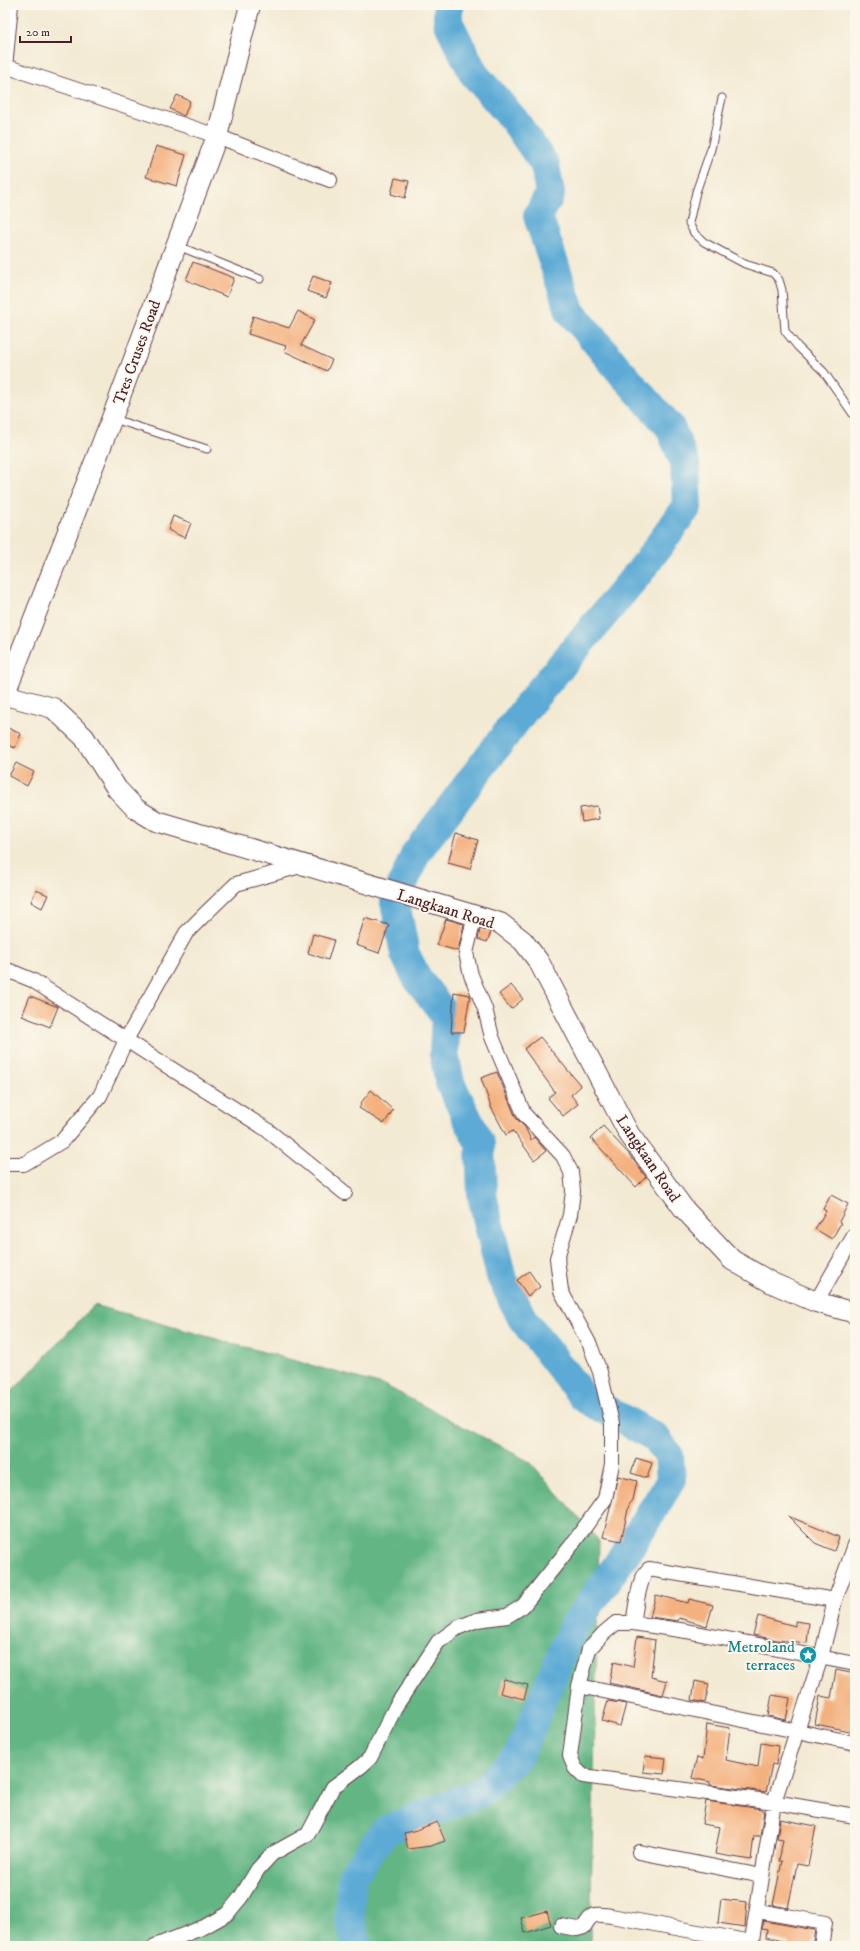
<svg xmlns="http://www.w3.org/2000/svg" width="860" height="1951" font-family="'IM FELL DW Pica',serif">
<rect width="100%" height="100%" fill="#fbf7ec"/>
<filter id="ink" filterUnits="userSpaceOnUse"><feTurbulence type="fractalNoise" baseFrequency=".025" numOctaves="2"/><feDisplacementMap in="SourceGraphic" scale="8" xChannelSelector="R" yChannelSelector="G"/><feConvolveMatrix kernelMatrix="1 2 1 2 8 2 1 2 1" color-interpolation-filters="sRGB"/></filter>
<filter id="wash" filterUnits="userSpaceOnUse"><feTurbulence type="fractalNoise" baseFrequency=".012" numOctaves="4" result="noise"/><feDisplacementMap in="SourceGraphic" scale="16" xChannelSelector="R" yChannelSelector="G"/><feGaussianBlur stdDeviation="0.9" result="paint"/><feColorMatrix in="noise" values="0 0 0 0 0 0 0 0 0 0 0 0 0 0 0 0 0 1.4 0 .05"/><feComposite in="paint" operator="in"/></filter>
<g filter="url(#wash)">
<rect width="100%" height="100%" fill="#f3ead3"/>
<!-- forest -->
<path fill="#64b684" stroke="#576a58" d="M 94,1305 L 386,1386 L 530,1462 L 599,1541 L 590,1946 L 5,1946 L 5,1399 Z"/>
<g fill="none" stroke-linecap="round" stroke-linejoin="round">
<!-- river -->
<path stroke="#5baad5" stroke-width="30" d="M 357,1946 L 349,1915 L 352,1876 L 385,1831 L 481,1792 L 519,1754 L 573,1628 L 630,1547 L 671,1480 L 669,1456 L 655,1437 L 584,1398 L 522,1318 L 501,1276 L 482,1195 L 480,1144 L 450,1083 L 444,1054 L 446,1016 L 417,978 L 405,954 L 395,902 L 416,853 L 528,705 L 641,570 L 687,507 L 685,463 L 670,427 L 620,371 L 570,311 L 538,216 L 550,194 L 545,165 L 514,120 L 474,74 L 448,22 L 448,5"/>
</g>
<g id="blocks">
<!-- building -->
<path fill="#f4b17f" d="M 177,95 L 190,101 L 184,116 L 170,109 Z
M 156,146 L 186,155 L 177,186 L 146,177 Z
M 395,178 L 409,181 L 405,198 L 391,194 Z
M 193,262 L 234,278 L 227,297 L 186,280 Z
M 313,276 L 332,283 L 326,298 L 307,291 Z
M 298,311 L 315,320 L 301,345 L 332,360 L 327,371 L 284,351 L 286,346 L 248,334 L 253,316 L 289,328 Z
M 173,516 L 191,523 L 185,538 L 168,530 Z
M 8,728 L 21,734 L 15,748 L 5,744 L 5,735 Z
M 16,763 L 34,772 L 27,786 L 9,776 Z
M 597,806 L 599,819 L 582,822 L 580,808 Z
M 456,833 L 478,840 L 470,869 L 448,863 Z
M 36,890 L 48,895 L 42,908 L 31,902 Z
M 365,918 L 389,925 L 379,953 L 356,945 Z
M 446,919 L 464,924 L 458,951 L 437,945 Z
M 480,929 L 491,932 L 487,942 L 478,939 Z
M 313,934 L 334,940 L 328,960 L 308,953 Z
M 511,985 L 523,999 L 511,1009 L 499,994 Z
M 454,992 L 470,995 L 464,1032 L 451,1032 Z
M 30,996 L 58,1007 L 50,1027 L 22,1016 Z
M 540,1037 L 581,1086 L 571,1095 L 578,1104 L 563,1116 L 548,1098 L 555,1092 L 524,1049 Z
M 497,1072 L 516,1118 L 525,1127 L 531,1140 L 534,1137 L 546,1151 L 534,1160 L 513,1131 L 506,1135 L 491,1107 L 481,1078 Z
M 371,1090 L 393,1110 L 384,1124 L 359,1108 L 361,1105 L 360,1104 Z
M 603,1126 L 628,1153 L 646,1177 L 636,1187 L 591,1138 Z
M 831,1195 L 848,1204 L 839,1222 L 841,1223 L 832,1239 L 815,1229 L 826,1211 L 823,1209 Z
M 529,1271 L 540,1287 L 528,1296 L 517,1280 Z
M 636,1458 L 652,1463 L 647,1478 L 631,1473 Z
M 618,1476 L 637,1481 L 633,1500 L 629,1505 L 621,1541 L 603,1537 Z
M 788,1516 L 839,1537 L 834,1551 L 815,1543 Z
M 656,1595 L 688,1603 L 689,1599 L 713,1605 L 707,1626 L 679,1618 L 678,1621 L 650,1617 Z
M 758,1616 L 795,1626 L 795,1621 L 809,1623 L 807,1643 L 777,1640 L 753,1635 Z
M 637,1637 L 655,1640 L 651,1677 L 667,1681 L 663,1695 L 609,1683 L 614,1662 L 633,1667 Z
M 836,1670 L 855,1674 L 855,1732 L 815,1724 L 820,1696 L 831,1698 Z
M 504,1679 L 528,1685 L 524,1699 L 500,1693 Z
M 695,1681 L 709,1684 L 705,1703 L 692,1700 Z
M 772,1695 L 790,1698 L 786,1720 L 768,1716 Z
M 608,1701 L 626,1704 L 620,1726 L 602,1721 Z
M 707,1724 L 730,1728 L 726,1760 L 758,1767 L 761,1743 L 778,1746 L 776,1765 L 772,1764 L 766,1792 L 710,1785 L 710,1782 L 692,1778 L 697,1757 L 703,1759 Z
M 645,1756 L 666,1758 L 664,1774 L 643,1772 Z
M 706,1801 L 762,1809 L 762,1811 L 764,1811 L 760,1836 L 754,1836 L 751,1860 L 715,1854 L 720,1827 L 702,1824 Z
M 780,1819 L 816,1826 L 808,1866 L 797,1864 L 788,1908 L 773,1905 L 782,1861 L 779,1861 L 783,1840 L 777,1839 Z
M 437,1822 L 445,1841 L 431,1846 L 408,1849 L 404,1833 L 414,1831 Z
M 721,1899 L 747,1902 L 745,1927 L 718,1923 Z
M 547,1911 L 551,1925 L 525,1933 L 521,1918 Z
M 764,1921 L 815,1930 L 812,1946 L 789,1946 L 790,1943 L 766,1937 L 767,1930 L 762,1929 Z"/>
</g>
</g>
<g filter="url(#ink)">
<use href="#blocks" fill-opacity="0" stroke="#633d44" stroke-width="1"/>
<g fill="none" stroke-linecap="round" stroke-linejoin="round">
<defs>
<path id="lane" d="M 722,98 L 711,149 L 696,192 L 689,223 L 694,233 L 704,242 L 745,264 L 773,273 L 779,280 L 782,290 L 785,331 L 798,347 L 824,372 L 855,417
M 178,246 L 260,279
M 114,419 L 207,449"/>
<path id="street" d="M 5,66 L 217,136 L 330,180
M 5,67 L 11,5
M 5,969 L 32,980 L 266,1129 L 345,1193
M 5,1164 L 24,1164 L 62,1141 L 100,1096 L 126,1040 L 186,933 L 206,913 L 236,884 L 304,865
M 816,1302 L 855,1234
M 633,1623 C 636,1609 638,1578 649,1569 L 835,1600
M 855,1664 L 686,1631 L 633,1623 L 616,1623 L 604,1633 L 589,1649 L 579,1686 L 570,1756 L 575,1768 L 583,1776 L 774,1802 L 855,1816
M 579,1686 L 855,1743
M 639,1852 L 762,1876
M 758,1911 L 825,1923 L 821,1946
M 561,1926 L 577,1929 L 584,1927 C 592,1912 596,1914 611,1916 L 752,1942
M 155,1946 L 204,1927 L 227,1914 L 241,1897 L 258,1869 L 272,1854 L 308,1834 L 333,1787 L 360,1767 L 370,1758 L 396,1706 L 438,1642 L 457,1628 L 477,1620 L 507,1616 L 523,1606 L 571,1546 L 605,1499 L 612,1464 L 612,1423 L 600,1372 L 590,1345 L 561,1291 L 557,1258 L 570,1215 L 573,1191 L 571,1172 L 563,1156 L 524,1114 L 492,1037 L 485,1009 L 471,975 L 466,953 L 475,915
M 751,1946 L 774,1802 L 821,1657 L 835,1600 L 855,1545"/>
<path id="secondary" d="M 5,693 L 112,418 L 217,136 L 250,5
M 5,695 L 53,708 L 84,737 L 117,789 L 136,809 L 156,821 L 500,923 L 523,941 L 539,962 L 629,1134 L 684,1209 L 732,1260 L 772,1283 L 816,1302 L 855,1313"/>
</defs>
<!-- lane casing -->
<use href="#lane" stroke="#633d44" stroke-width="9"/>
<!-- street casing -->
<use href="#street" stroke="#633d44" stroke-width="16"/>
<!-- secondary casing -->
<use href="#secondary" stroke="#633d44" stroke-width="22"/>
<!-- lane -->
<use href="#lane" stroke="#fff" stroke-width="7"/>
<!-- street -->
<use href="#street" stroke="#fff" stroke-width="14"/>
<!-- secondary -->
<use href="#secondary" stroke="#fff" stroke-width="20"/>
</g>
</g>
<!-- icons -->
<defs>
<symbol id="sight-disc" viewBox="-11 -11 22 22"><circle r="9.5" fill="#0f9aa8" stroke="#fbf7ec"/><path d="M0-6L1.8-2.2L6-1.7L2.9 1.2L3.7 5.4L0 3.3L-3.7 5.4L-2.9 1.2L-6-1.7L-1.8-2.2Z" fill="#fff"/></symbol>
</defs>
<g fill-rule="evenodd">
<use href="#sight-disc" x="798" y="1645" width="20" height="20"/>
</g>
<g text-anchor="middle" stroke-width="4" stroke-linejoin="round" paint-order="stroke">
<!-- street labels -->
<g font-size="16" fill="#4a1f2b" stroke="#fbf7ec">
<text transform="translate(136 352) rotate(-70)" y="6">Tres Cruses Road</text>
<text transform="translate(446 908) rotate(17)" y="6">Langkaan Road</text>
<text transform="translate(649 1158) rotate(56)" y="6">Langkaan Road</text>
</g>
<!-- culture labels -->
<g font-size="16" fill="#0d838f" stroke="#fbf7ec" text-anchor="end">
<text x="795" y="1652">Metroland<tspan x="795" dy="18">terraces</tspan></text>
</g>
</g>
<!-- margin -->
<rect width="860" height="1951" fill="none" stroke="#fbf7ec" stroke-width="20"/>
<!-- scale -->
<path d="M20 36v6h51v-6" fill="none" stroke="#4a1f2b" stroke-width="2"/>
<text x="26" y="36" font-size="12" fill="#4a1f2b" stroke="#fbf7ec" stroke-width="3" paint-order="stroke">20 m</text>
</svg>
